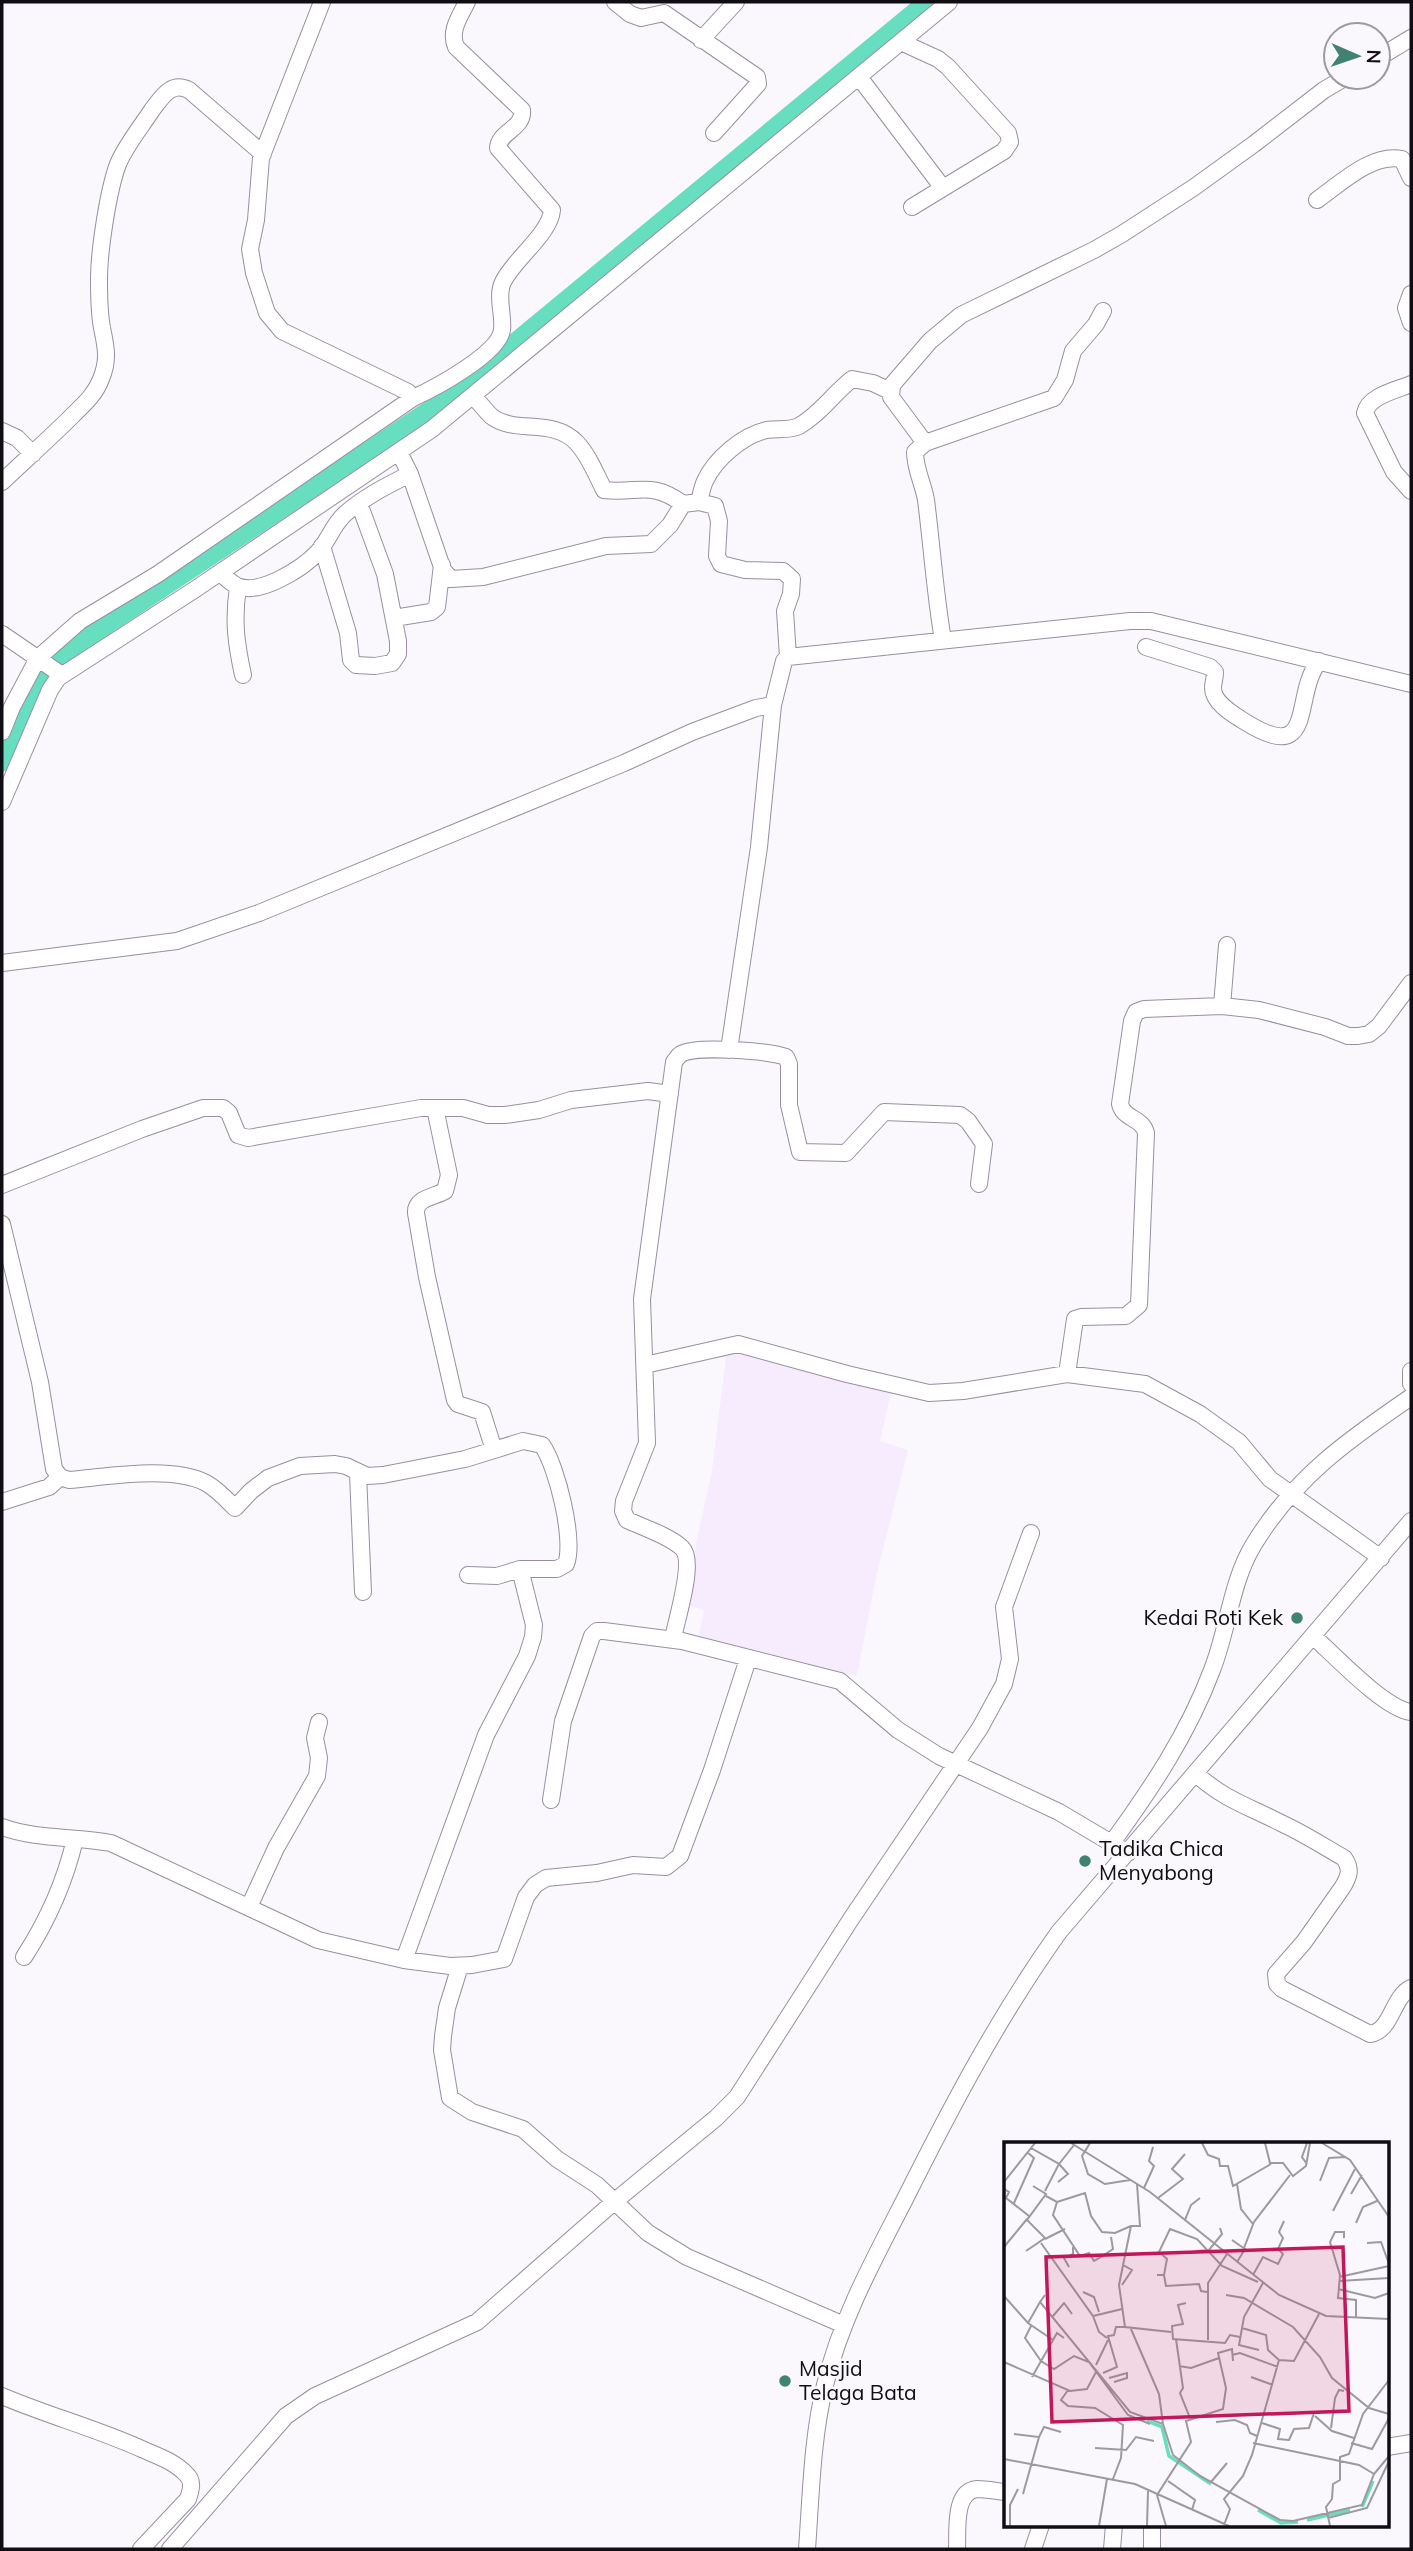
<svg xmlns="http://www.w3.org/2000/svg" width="1413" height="2551" font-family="Mulish,sans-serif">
<rect width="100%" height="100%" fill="#faf8fc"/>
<!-- built -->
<path fill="#f6ecfd" d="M 727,1348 L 892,1389 L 880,1441 L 908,1450 L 876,1577 L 857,1676 L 699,1636 L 704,1610 L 683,1604 L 712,1471 Z"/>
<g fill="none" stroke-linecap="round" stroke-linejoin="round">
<!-- river -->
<path stroke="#68dec1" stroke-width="19" d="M 58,657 L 448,398 L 927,2
M 2,762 L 41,677"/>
<defs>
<path id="minor" d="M 322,2 L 261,158 L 256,220 L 250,249 L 254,273 L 267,313 L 282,331 L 408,392 L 413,398
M 615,2 L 630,14 L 641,18 L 664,13 L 757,77 L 758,84 L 714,133
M 701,40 L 736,2
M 901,42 L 938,59 L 948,67 L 1008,133 L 1010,142 L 1004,151 L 912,207
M 1378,58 L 1411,38
M 859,77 L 943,188
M 1317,200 C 1340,184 1371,153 1402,159 L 1411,178
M 1411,294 L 1406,308 L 1411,323
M 1411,384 C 1397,390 1368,396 1365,413 L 1394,472 L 1411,491
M 473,396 C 479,402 485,410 491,416 C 515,435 553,417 577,443 C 589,456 596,474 604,490 C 638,494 651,480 683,504
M 2,431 L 17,438 L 33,454
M 925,443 L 1054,398 L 1065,380 L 1073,351 L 1096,324 L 1103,311
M 399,452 L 410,474 L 443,570 L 451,579 L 483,577 L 606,546 L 651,544 L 670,525 L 683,504 L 699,502 L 715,506 L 719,521 L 717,556 L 721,564 L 745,570 L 783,571 L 792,579 L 791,594 L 785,611 L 788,657
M 2,482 C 25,460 49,439 72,416 C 83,405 95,395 101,379 C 109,360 106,347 102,328 C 99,312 99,295 99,280 C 99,251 108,191 118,164 C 126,145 141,127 152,110 C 162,97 171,81 189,90 L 263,154
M 699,502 C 701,495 702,487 705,481 C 715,459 743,435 767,430 C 777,428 789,431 799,426 C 820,414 833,394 852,379 L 873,383 L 890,391
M 322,546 L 348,633 L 351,660 L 356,665 L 375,666 L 392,663 L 398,654 L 398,641 L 385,574 L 359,503
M 220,573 C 225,577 231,583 237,586 C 260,596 303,568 318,552 C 329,540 333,524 346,513 C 366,496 388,485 410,474
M 238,587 C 233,620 236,643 243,675
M 394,618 L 431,612 L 437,607 L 442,565
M 2,634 L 62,675
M 943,640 C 935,594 932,547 926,500 C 923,483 915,469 915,452 L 925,443 L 891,397 L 892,385 L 930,341 L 961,315 L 1094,250 L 1122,234 L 1193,188 L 1254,144 L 1324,90 L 1346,77
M 1146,647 L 1210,667 L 1215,672 C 1215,678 1213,683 1213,688 C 1213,702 1231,713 1242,720 C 1318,768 1291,698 1319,661
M 2,732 L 12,707 L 38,658 L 80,621 L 158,574 L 413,398 C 433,389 499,354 502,330 C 504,315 496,296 503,282 C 514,259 550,234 552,210 L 498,148 C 499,131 524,129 522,110 L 456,47 C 449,31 460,16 467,2
M 2,802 L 50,690 L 58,678 L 194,590 L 432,429 L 949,2
M 2,963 L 177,941 L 259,913 L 624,763 L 692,732 L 756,708 L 773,705
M 1222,1006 L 1259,1010 L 1325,1027 L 1348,1036 L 1358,1036 L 1369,1034 L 1379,1026 L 1411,983
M 729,1050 L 759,847 L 773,705 L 784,661 L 788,657 L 1130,621 L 1151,621 L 1411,684
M 435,1108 L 449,1175 L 445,1191 C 434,1197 415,1198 416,1213 L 427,1277 L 455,1400 L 458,1404 L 482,1412 L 494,1450
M 2,1185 L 142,1129 L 203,1108 L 223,1108 L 229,1113 L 238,1135 L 248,1138 L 421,1108 L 463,1108 L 488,1115 L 505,1115 L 539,1110 L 571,1100 L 648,1091 L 670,1094
M 2,1224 L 40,1382 L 54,1469 L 60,1477 L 69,1480 C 106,1477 172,1465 206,1483 C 217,1489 226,1499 235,1508 L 251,1491 L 268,1478 L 300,1466 L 335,1464 L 346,1466 L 367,1476 L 383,1475 L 465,1459 L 523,1441 L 542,1445 C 557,1466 575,1540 566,1564 L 557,1569 L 520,1569 L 497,1576 L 468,1575
M 645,1365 L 738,1344 L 847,1374 L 929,1393 L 963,1391 L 1067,1374 L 1145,1384 L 1200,1414 L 1239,1442 L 1270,1479 L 1381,1558
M 1411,1371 L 1411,1384
M 1067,1374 L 1075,1319 L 1081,1317 L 1126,1316 L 1139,1305 L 1146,1133 C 1142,1117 1124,1120 1120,1104 L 1132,1021 L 1136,1012 L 1144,1009 L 1222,1006 L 1227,945
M 358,1474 L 363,1592
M 2,1502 L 49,1487 L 60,1477
M 1314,1637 C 1335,1656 1385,1709 1411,1712
M 673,1639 C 676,1620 696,1561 682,1548 C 670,1536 642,1527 627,1520 L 623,1511 L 624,1501 L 647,1443 L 642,1299 L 674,1062 C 677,1058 678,1056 681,1054 C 696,1045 769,1051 786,1057 L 789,1064 L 789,1105 L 800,1152 L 846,1153 L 884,1112 L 960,1115 L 968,1121 L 984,1144 L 979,1184
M 1196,1774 C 1225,1800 1248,1806 1281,1823 C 1303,1833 1323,1846 1344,1858 C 1352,1869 1349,1877 1342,1888 L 1304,1942 L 1276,1974 L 1277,1984 L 1282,1989 L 1370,2034 C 1392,2031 1392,1997 1411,1988
M 551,1800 L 563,1721 L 592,1636 L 597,1631 L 604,1631 L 682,1641 L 840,1681 L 898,1730 L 939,1756 L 1059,1812 L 1128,1853
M 2,1827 C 38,1840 74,1836 111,1843 L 318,1940 L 404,1960 L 450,1966 L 472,1965 L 504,1959 L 526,1897 L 535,1885 L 546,1878 L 597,1873 L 633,1865 L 666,1867 L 680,1856 L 712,1770 L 748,1659
M 1111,1844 C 1151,1789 1188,1734 1212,1670 C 1228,1630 1231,1581 1254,1544 C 1295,1477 1348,1440 1411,1397
M 249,1907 L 276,1848 L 317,1776 L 319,1758 L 315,1738 L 319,1722
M 24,1957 C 48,1920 65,1882 75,1839
M 404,1960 L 486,1735 L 527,1656 L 533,1637 L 534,1625 L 520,1569
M 460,1966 L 447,2008 L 443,2036 L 442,2050 L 450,2098 L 472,2112 L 523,2129 L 557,2159 L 597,2185 L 648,2233 L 687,2257 L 844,2325
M 2,2396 C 49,2416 98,2429 144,2450 C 158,2456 175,2462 186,2474 C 194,2481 191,2490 188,2499 L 141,2549
M 1387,2447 L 1411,2443
M 170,2549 L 286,2416 L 315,2396 L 477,2322 L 615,2201 L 716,2118 L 737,2097 L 851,1919 L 980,1728 L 1004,1684 L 1010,1659 L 1004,1607 L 1031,1533
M 807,2549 C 811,2495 812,2438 825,2385 C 841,2319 874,2259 905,2199 C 951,2107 999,2016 1059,1932 L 1411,1521
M 957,2549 C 958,2532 953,2491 977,2489 C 986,2489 996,2491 1005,2492
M 1033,2549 L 1041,2525
M 1112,2549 L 1114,2525
M 1152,2549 L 1152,2525"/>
</defs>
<!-- minor casing -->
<use href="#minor" stroke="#998ea1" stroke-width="18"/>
<!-- minor -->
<use href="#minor" stroke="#fff" stroke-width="16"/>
</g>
<!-- markers -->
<g fill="#428272" stroke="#faf8fc" stroke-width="2.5">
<circle cx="1297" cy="1618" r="7"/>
<circle cx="1085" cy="1861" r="7"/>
<circle cx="785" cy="2381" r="7"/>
</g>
<g text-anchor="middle" stroke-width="5" stroke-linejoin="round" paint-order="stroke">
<!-- poi labels -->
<g font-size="21" fill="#110d14" stroke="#faf8fc" text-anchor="start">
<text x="1283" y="1625" text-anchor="end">Kedai Roti Kek</text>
<text x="1099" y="1856">Tadika Chica<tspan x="1099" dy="24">Menyabong</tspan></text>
<text x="799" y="2376">Masjid<tspan x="799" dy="24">Telaga Bata</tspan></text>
</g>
</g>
<!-- overview -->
<g transform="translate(1004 2142)">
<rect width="385" height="385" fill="#faf8fc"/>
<path fill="none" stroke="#68dec1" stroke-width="3.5" d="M 143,279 L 158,285 L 165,314 L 207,342M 358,365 L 369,339M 254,368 L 277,381 L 294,380M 303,378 L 346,368"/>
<path fill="none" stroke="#9d9a9f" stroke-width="2" d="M 67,1 L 146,50 L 275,153 L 322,174 L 385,177M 86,1 L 78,14 L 84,32 L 101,42 L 126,38M 198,1 L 204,13 L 215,17 L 216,24 L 224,24 L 229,44 L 267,22M 261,1 L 266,21 L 279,21 L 289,34 L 302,24 L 306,1M 303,1 L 298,15 L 303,22M 318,1 L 346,18 L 385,75M 27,6 L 55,22 L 41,49M 55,22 L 70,3M 316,39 L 325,16 L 342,15M 0,40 L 31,1M 54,40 L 64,32 L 55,22M 133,42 L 136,84 L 127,84 L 115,143 L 121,185 L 167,190M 233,42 L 237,67 L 249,82M 140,46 L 150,24 L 145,19 L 149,5M 0,47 L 5,50 L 2,56 L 25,74M 347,52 L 358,33M 42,54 L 53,60 L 49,73 L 76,114 L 85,111 L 90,119 L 97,115 L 109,107 L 107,95M 154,56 L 179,37 L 168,27 L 181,12M 53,60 L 81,51 L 87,74 L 98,90 L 111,91 L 127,84M 10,61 L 30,16 L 23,10M 329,69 L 352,25M 181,78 L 187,63 L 196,56M 352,81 L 359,65 L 373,59M 340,96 L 340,90 L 331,90 L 326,100 L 336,133 L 334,156 L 352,158 L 352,176M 41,97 L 61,87M 228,98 L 241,107 L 233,120M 37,101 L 89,174 L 118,167M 363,101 L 377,100 L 385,122M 0,105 L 23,77M 240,106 L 250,80 L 286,33M 22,109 L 41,96 L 23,78 L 42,52 L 29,44M 192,109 L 205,108 L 218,92 L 216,86M 65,125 L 60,116 L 69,112 L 69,105M 153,133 L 160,133 L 162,144 L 195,142 L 197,149 L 203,150M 160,133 L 163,117 L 155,110 L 166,87 L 193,97 L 218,124 L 254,140M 249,133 L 259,115 L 274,122 L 279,112 L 274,107 L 279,96 L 275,90 L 280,79M 335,135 L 385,124M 335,139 L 385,136M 118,143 L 128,128 L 119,123M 334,147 L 371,156 L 385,151M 79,150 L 90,155 L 95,170M 41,153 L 36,160 L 126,270 L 159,282 L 169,313 L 196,334 L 276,378 L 289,379 L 358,363 L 370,332 L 385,314M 222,153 L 240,156 L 289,185 L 316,215 L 328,236 L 365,266 L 385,272M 0,154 L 24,181 L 49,198M 182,161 L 174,163 L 179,182 L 168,184 L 169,197 L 221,201 L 226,193 L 236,195M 49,174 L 60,161 L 68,172M 89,174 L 95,190 L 103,196M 24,181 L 36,160M 27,184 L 21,196 L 37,219 L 50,227 L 70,214 L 85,220 L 124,273 L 146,282M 238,186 L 262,193 L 264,208 L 275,218 L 290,219 L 315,172M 127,187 L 155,252 L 159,282M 172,197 L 179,246 L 176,251 L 186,276M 204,198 L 204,141 L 223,112M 255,208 L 235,203 L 240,175 L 259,141M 228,213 L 236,211 L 274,225M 0,220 L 66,249 L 83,247 L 92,230M 92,223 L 104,198M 175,224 L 187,226 L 215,216M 99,231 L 113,225 L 104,194 L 110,193 L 112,185 L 121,185M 28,235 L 53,191 L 60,196M 247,235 L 269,243M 105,236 L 123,231 L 123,236 L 110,240M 64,248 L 57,258 L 64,264 L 91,266 L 119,283 L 117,316 L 109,337M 311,274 L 328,289 L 350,296M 212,280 L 231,278 L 243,283 L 246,291 L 253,294M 258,281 L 276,287 L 274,297 L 285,298 L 290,287 L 305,286 L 310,271M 327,286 L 331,256 L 335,248 L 340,249M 10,292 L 35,295 L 19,352M 35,295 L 40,285 L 57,290M 249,301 L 355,323 L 370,332M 347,301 L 368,307 L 385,276M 91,306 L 122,308 L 132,295 L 150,299M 0,317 L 131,342 L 225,384M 164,339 L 191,358 L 188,368M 207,340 L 223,321M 324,376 L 363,366 L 385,319M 220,383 L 226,367 L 220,357 L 239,334 L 248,313 L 275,218M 6,384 L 6,363 L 14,347M 95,384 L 103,337M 143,384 L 144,349M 162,384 L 153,353 L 187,300 L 182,279 L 219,267 L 222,246 L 214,211 L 228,207 L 229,219M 326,384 L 322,365 L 328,357 L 329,342 L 336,338 L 336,315 L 345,312 L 359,272 L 385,238"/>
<path fill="#c2185b" fill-opacity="0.15" stroke="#c2185b" stroke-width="3.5" d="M 339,105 L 345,269 L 48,280 L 42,115 Z"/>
<rect width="385" height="385" fill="none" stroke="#110d14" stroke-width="3.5"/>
</g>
<!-- border -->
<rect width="1413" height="2551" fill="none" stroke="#110d14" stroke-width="7"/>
<!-- north arrow -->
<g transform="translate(1357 56) rotate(92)"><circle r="33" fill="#faf8fc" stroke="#9d9a9f" stroke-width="2"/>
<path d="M0-5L12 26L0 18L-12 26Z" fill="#428272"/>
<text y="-10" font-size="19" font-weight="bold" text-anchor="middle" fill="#110d14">N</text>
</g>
</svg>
